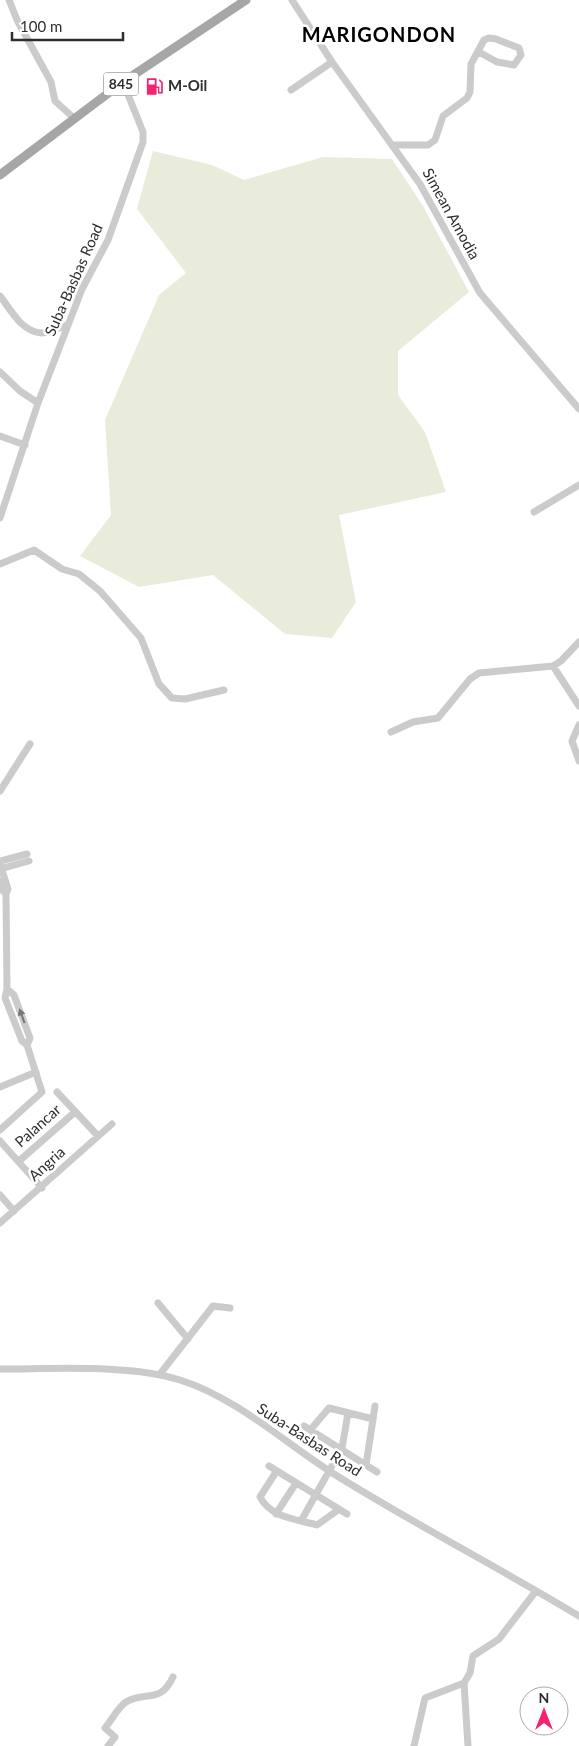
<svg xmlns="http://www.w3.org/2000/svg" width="579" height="1746" font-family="Lato,sans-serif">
<rect width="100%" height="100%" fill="#fff"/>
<!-- green -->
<path fill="#e9ecda" d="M 153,151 L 212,165 L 244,180 L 323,157 L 392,159 L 423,206 L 469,292 L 398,351 L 398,395 L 425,432 L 446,492 L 339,515 L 356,602 L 332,638 L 285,634 L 213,575 L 139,587 L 80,556 L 111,515 L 105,420 L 159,295 L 186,273 L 137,209 Z"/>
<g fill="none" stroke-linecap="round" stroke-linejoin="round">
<!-- minor -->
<path stroke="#cbcbcb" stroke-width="7" d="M 9,0 L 17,20 L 51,82 L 55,101 L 75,119
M 292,0 L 332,62 L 420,184 L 480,293 L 579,409
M 291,90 L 332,62
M 393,145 L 428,145 L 435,140 L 443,116 L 467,98 L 470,92 L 471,64 L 484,40 L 489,38 L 496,39 L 519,48 L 521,55 L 514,65 L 497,62 L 479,52
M 0,296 C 11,310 21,331 41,333 C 49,333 60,327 68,325
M 0,372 L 20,391 L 38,403
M 0,436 L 25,445
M 534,512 L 579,485
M 0,518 L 38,403 L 82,289 L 108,240 L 143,142 L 143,132 L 123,82
M 0,564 L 34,550 L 62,569 L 79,574 L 100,591 L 141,638 L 159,684 L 172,698 L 185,699 L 224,690
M 553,666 L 579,706
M 579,725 L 572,741 L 579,761
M 391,732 L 413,722 L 438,718 L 470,679 L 479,673 L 553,666 L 561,661 L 579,642
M 0,791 L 30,744
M 0,861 L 27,854
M 0,864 L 8,889 L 6,894 L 7,989 L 5,998 L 22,1041 L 27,1045 L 42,1092 L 0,1130
M 0,869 L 29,861
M 4,878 L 1,883 L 2,890 L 6,894
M 7,989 L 14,995 L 30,1038 L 27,1045
M 0,1087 L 36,1072
M 57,1092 L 98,1136
M 0,1141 L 42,1188
M 19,1161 L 75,1112
M 0,1195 L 14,1211
M 0,1223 L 112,1124
M 158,1303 L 188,1339
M 0,1369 C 53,1369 131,1364 180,1380 C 237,1398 285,1443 334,1474 C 414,1524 498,1567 579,1616
M 160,1374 L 213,1306 L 230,1308
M 304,1426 L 377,1472
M 311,1429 L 329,1408 L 373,1419
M 366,1465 L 375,1406
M 269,1466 L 347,1514
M 276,1472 L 260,1497 C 271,1518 296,1519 317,1525 L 338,1510
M 276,1514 L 296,1483
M 301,1521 L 342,1448 L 348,1413
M 464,1683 L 468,1746
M 108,1746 L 115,1737 L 105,1728 C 111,1721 118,1707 126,1702 C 145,1690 160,1705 173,1677
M 414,1746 L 425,1698 L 464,1683 L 470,1673 L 473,1656 L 499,1639 L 536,1591"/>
<!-- major -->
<path stroke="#a6a6a6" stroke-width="9" d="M 0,175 L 123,82 L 246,0"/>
</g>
<!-- one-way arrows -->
<defs><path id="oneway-solid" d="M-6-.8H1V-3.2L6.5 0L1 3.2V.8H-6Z" transform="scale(1.25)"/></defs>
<use fill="#757575" href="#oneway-solid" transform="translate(22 1016) rotate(-110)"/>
<!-- icons -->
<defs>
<symbol id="fuel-bare" viewBox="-9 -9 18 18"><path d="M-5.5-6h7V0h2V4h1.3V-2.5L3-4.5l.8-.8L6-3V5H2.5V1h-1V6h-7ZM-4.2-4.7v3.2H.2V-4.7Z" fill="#f22370" stroke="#fff" stroke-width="2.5" paint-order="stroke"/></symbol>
</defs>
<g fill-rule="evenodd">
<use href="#fuel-bare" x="142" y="74" width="25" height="25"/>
</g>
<g text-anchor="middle" stroke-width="5" stroke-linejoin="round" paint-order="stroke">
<!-- shield labels -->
<rect fill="#fff" stroke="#6d6d6d" stroke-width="1" x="103.5" y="72.5" width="35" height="23" rx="4"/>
<g font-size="14" font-weight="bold" fill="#2e2e2e">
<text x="121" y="89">845</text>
</g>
<!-- poi labels -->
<g font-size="15" font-weight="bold" fill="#2e2e2e" stroke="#fff" text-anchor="start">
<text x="168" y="91">M-Oil</text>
</g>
<!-- street labels -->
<g font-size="15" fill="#2e2e2e" stroke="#fff">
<text transform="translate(451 214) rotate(61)" y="5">Simean Amodia</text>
<text transform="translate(74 280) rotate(-66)" y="5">Suba-Basbas Road</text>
<text transform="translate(38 1126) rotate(-42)" y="5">Palancar</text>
<text transform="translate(47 1164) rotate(-42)" y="5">Angria</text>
<text transform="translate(309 1440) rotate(33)" y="5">Suba-Basbas Road</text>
</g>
<!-- district labels -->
<g font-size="20" font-weight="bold" letter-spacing="1" fill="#000" stroke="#fff">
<text x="379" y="42">MARIGONDON</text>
</g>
</g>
<!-- north arrow -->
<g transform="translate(544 1711)"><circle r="24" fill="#ffffff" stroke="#ababab"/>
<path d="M0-4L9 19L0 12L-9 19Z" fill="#f22370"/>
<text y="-8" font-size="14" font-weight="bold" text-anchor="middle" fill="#2e2e2e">N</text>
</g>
<!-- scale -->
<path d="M12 32v8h111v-8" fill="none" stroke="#2e2e2e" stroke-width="2.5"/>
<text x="20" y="32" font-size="15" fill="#2e2e2e" stroke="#ffffff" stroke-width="4" paint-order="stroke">100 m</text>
</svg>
